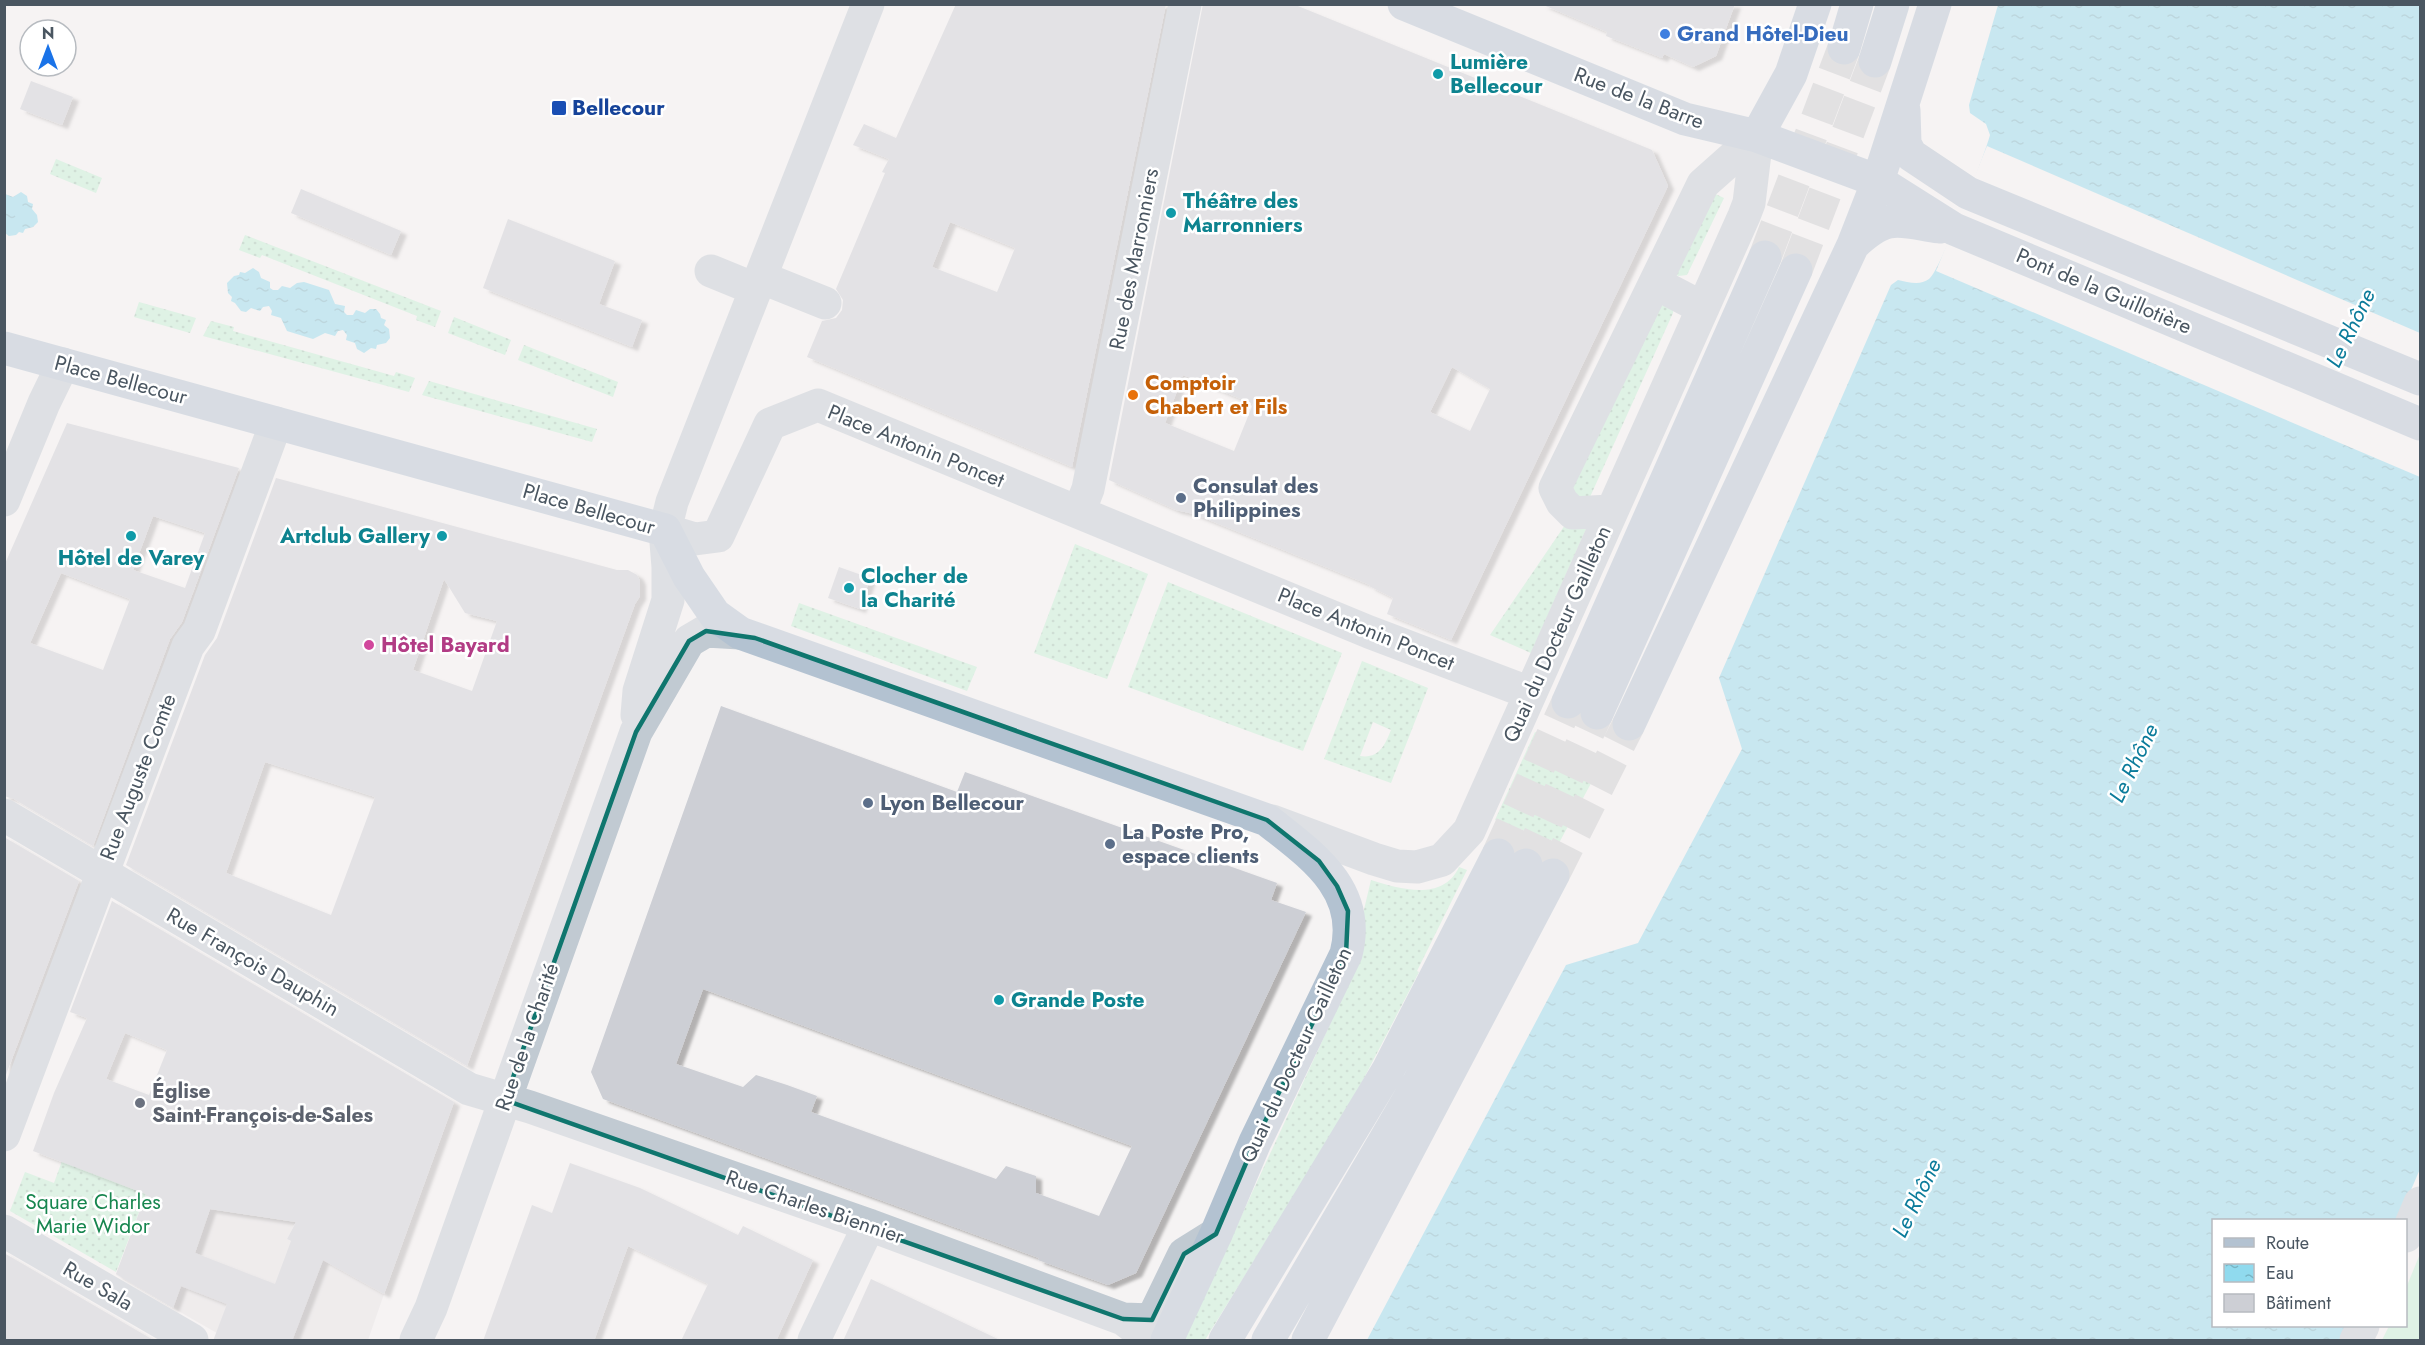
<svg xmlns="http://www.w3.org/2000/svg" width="2425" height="1345" font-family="Jost,sans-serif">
<defs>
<pattern id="grass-dots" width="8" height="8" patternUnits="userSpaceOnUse" patternTransform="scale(1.5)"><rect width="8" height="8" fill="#c3f1d5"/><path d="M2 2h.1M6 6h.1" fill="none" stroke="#a0c6b0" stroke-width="1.8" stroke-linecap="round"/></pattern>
<pattern id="water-ripples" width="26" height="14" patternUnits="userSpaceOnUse" patternTransform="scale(1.5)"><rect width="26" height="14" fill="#90daee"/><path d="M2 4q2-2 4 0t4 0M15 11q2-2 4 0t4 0" fill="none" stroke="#78b4c4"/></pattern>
<filter id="shadow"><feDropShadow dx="6" dy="4" stdDeviation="1.5" flood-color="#0004"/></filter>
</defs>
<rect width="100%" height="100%" fill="#f5f3f3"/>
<!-- education -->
<path fill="#e6e4e5" d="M 210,1209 L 296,1222 L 287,1239 L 384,1294 L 368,1340 L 229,1340 L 116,1275 L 135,1224 L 208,1216 Z"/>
<!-- grass -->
<path fill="url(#grass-dots)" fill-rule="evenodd" d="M 56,159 L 102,178 L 96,193 L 50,174 Z
M 1709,191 L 1724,198 L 1687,275 L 1678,276 L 1675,273 Z
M 245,235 L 441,311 L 435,327 L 416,320 L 417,316 L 262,255 L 260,258 L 239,250 Z
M 139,302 L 196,318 L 190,333 L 134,317 Z
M 1654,305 L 1673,306 L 1673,313 L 1590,497 L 1585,501 L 1565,488 Z
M 454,317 L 511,340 L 505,355 L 448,333 Z
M 211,321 L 234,327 L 233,331 L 394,376 L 396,372 L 415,378 L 409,392 L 203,336 Z
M 524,345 L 618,382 L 613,397 L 518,360 Z
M 429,381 L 597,429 L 592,442 L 422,395 Z
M 1565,525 L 1587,527 L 1531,653 L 1490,635 Z
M 1075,544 L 1148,574 L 1107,679 L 1034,653 Z
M 1168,582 L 1342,653 L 1303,751 L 1128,687 Z
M 799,603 L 977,667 L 967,691 L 791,626 Z
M 1362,661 L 1428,688 L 1391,783 L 1324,759 ZM 1373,722 L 1391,730 C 1385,745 1379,759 1360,756 Z
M 1535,732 L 1604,759 L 1559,843 L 1495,820 Z
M 1459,867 L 1467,870 L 1417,971 L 1419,972 L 1349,1107 L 1205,1340 L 1184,1340 L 1361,957 L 1362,918 L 1371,880 C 1400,889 1443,902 1459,867 Z
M 62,1161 L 146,1194 L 116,1272 L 10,1211 L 25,1172 L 54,1183 Z"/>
<!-- garden -->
<path fill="#c3f1d5" d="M 2420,1254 L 2420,1340 L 2382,1340 L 2389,1326 L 2406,1326 L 2406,1288 Z"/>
<!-- water -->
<path fill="url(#water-ripples)" d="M 1998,5 L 2420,5 L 2420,1169 L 2398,1220 L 2214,1220 L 2214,1326 L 2349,1326 L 2341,1340 L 1367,1340 L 1566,965 L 1638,943 L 1742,749 L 1719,678 L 1891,285 L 1898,280 C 1908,282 1920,286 1929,279 C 1940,271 1985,154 1990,135 L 1986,124 L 1970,113 L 1969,105 Z
M 21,192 L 27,196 L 28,202 L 33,204 L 32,209 L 37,215 L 38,222 L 33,227 L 25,229 L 23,233 L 19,232 L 16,235 L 9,236 L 5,233 L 5,194 L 13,197 Z
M 253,268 L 259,272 L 261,278 L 270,282 L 270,288 L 273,290 L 278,290 L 282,286 L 290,288 L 297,283 L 304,282 L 329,290 L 335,304 L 345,306 L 344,312 L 347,315 L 353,315 L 356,310 L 365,313 L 370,309 L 376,309 L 380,314 L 381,318 L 386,320 L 384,325 L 389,329 L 390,338 L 386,343 L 377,345 L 376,349 L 371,348 L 364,353 L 357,349 L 355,343 L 346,340 L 347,335 L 343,330 L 338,331 L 335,336 L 325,333 L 313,339 L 287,331 L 281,318 L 271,315 L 272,311 L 269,306 L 263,307 L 260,311 L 251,308 L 246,312 L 241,311 L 235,303 L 231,301 L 232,297 L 228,293 L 227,283 L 234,276 L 239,275 L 240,272 L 245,273 Z"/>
<!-- pier -->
<path fill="#f5f3f3" d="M 1987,146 L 2420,333 L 2420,477 L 1936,271 Z"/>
<!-- building -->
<path fill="#cdcfd5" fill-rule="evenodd" filter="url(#shadow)" d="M 956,4 L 1166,4 L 1072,467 L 807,357 L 822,321 L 836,318 L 842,310 L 843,300 L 836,289 L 885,173 L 882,172 L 889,159 L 853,145 L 864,124 L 896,138 ZM 950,222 L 1015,248 L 997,292 L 932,267 Z
M 1203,4 L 1293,4 L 1652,150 L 1668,186 L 1451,640 L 1387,614 L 1393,598 L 1369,586 L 1370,585 L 1194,514 L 1176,510 L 1109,480 ZM 1452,367 L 1490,389 L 1470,431 L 1430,412 ZM 1183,375 L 1253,404 L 1234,451 L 1165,423 Z
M 1541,4 L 1735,4 L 1716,56 L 1693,67 L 1664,54 L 1662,58 L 1606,36 L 1607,32 Z
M 31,81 L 73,97 L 62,125 L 20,109 Z
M 301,189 L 401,231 L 391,255 L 291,213 Z
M 508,219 L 615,261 L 599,304 L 642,320 L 632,347 L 483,288 Z
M 67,423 L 239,468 L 182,622 L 170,639 L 93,846 L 14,799 L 4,796 L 4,566 ZM 153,516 L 205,533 L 185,588 L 133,570 ZM 61,573 L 130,599 L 103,670 L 30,643 Z
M 276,478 L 617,570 L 628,570 L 637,575 L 640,581 L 640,596 L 635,604 L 467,1066 L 126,865 L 205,655 L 217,638 ZM 444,579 L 465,613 L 497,621 L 472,691 L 413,670 ZM 265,762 L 375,797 L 331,915 L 226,873 Z
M 839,567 L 870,578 L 860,609 L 828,598 Z
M 721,706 L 957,792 L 965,772 L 1277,883 L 1271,900 L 1306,912 L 1136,1273 L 1108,1285 L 1038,1260 L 1039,1258 L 603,1099 L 591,1072 ZM 703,989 L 1104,1136 L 1132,1146 L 1099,1216 L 1036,1193 L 1036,1176 L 1006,1166 L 996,1179 L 811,1112 L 817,1096 L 787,1085 L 756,1075 L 743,1087 L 676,1064 Z
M 4,837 L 79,881 L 4,1080 Z
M 112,901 L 454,1102 L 384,1294 L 323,1260 L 292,1341 L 213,1341 L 227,1304 L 181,1286 L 173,1308 L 116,1274 L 146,1194 L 33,1151 L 54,1093 L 87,1018 L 70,1012 ZM 125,1033 L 167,1050 L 149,1095 L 106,1079 ZM 210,1209 L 296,1222 L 287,1239 L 291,1241 L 275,1284 L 195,1253 Z
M 570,1163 L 640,1188 L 738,1235 L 743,1226 L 813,1260 L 776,1341 L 681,1341 L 708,1284 L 628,1246 L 594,1341 L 483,1341 L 532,1205 L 552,1213 Z
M 4,1253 L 155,1341 L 4,1341 Z
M 871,1279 L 1002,1341 L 843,1341 Z"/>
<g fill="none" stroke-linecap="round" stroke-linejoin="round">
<!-- major-tunnel -->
<path stroke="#caccce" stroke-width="33" stroke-dasharray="33 16" stroke-linecap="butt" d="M 1765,257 L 1844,48
M 1796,270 L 1875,61
M 1498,855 L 1568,702
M 1526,865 L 1597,713
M 1553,875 L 1629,724"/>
<!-- minor -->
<path stroke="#c1cad2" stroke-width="33" d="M 711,271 L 755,289
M 760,277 L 825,303
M 1655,283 L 1703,308
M 4,500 L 44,403 L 63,364
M 1610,511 L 1573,513 L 1562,502 L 1555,488 L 1703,184 L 1757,136
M 1079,512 L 1088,489 L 1185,4
M 665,530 L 695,539 L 718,536 L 770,424 L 818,405 L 1369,632 L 1530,693
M 637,715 L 639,691 L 668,600 L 668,567 L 665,530 L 672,502 L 868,4
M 4,815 L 469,1089 L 530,1107 L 869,1225 L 1123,1319 L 1144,1335 L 1144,1340
M 1272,821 L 1374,859 L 1397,866 L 1417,867 L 1442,860 L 1469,831 L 1744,216 L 1749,203 L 1757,136
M 4,1135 L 188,646 L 199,631 L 276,423
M 4,1231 L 192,1340
M 2406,1236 L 2420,1203
M 1123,1319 L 1152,1320 L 1184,1254 L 1216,1234
M 416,1340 L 431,1308 L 636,732 L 689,641 L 706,631 L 740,633
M 814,1340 L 869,1225
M 2356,1340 L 2363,1326"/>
<!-- major -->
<path stroke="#b3c2d1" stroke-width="33" d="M 1404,4 L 1685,119 L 1757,136 L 1878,181 L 1954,229 L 2420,424
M 1844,48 L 1857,4
M 1875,61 L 1893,4
M 1904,110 L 1905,144 L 1911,155 L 1968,193 L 2420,379
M 1757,136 L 1791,74 L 1815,4
M 1853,245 C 1888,212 1898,221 1940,227
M 4,348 L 665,530 L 689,577 L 715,615 L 740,633 L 1267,820 C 1311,855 1363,889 1346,954 L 1255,1142 L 1216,1234 L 1167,1340
M 1568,702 L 1765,257
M 1597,713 L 1796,270
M 1629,724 L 1853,245 L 1878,181 L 1935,4
M 1225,1340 L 1388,1070 L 1498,855
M 1268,1340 L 1419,1082 L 1526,865
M 1308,1340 L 1553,875"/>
</g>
<!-- marked area -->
<path d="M0 0H2425V1345H0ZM 706,631 L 755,638 L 1267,820 L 1319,861 L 1337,886 L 1348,911 L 1346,954 L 1255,1142 L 1216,1234 L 1184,1254 L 1152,1320 L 1123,1319 L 505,1100 L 636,732 L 689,641 Z" fill="#f5f3f3" fill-opacity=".55" fill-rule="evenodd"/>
<path fill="none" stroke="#0f766e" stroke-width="4.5" stroke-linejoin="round" d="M 706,631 L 755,638 L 1267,820 L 1319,861 L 1337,886 L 1348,911 L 1346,954 L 1255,1142 L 1216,1234 L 1184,1254 L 1152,1320 L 1123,1319 L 505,1100 L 636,732 L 689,641 Z"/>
<!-- markers -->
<circle fill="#3f7fe0" stroke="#fff" stroke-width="2" cx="1665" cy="34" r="6"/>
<g fill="#0f9aa8" stroke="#fff" stroke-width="2">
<circle cx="1438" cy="74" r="6"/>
<circle cx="1171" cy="213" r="6"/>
<circle cx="131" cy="536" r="6"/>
<circle cx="442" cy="536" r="6"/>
<circle cx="849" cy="588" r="6"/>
<circle cx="999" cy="1000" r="6"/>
</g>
<rect fill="#1a4fb4" stroke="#fff" stroke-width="2" x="551" y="100" width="16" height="16" rx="3"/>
<circle fill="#e8710a" stroke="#fff" stroke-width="2" cx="1133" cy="395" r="6"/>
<g fill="#5c6f8a" stroke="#fff" stroke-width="2">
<circle cx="1181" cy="498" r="6"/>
<circle cx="868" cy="803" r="6"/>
<circle cx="1110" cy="844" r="6"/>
</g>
<circle fill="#d1479c" stroke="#fff" stroke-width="2" cx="369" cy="645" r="6"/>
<circle fill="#6b7280" stroke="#fff" stroke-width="2" cx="140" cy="1103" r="6"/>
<g text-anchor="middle" stroke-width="5" stroke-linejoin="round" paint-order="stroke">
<!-- shop labels -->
<g font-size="21" font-weight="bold" fill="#366cbe" stroke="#fff" text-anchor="start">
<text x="1677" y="41">Grand Hôtel-Dieu</text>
</g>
<!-- culture labels -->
<g font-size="21" font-weight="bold" fill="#0d838f" stroke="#fff" text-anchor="start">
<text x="1450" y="69">Lumière<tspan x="1450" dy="24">Bellecour</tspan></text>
<text x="1183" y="208">Théâtre des<tspan x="1183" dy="24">Marronniers</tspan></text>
<text x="430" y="543" text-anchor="end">Artclub Gallery</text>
<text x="131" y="565" text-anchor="middle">Hôtel de Varey</text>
<text x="861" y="583">Clocher de<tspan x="861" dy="24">la Charité</tspan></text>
<text x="1011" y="1007">Grande Poste</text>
</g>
<!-- street labels -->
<g font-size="21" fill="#4a5661" stroke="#fff">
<text transform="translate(1639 98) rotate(21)" y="7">Rue de la Barre</text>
<text transform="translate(1134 259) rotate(-79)" y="7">Rue des Marronniers</text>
<text transform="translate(2104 291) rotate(23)" y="7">Pont de la Guillotière</text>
<text transform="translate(121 380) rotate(15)" y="7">Place Bellecour</text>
<text transform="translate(916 446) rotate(22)" y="7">Place Antonin Poncet</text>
<text transform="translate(589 509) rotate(16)" y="7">Place Bellecour</text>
<text transform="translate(1366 629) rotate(22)" y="7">Place Antonin Poncet</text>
<text transform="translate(1557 634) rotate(-66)" y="7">Quai du Docteur Gailleton</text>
<text transform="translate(138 777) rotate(-69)" y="7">Rue Auguste Comte</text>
<text transform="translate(253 962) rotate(30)" y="7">Rue François Dauphin</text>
<text transform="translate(527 1037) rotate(-71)" y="7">Rue de la Charité</text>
<text transform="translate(1296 1055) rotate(-65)" y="7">Quai du Docteur Gailleton</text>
<text transform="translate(815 1207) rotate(19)" y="7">Rue Charles Biennier</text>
<text transform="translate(98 1286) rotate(30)" y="7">Rue Sala</text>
</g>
<!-- transit labels -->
<g font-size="21" font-weight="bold" fill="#164399" stroke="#fff" text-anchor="start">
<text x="572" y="115">Bellecour</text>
</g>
<!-- food labels -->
<g font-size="21" font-weight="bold" fill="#c56008" stroke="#fff" text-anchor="start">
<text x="1145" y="390">Comptoir<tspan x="1145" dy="24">Chabert et Fils</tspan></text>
</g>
<!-- service labels -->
<g font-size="21" font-weight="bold" fill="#4e5e75" stroke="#fff" text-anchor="start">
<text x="1193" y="493">Consulat des<tspan x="1193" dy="24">Philippines</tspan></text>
<text x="880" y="810">Lyon Bellecour</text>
<text x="1122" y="839">La Poste Pro,<tspan x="1122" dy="24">espace clients</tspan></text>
</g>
<!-- hotel labels -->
<g font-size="21" font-weight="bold" fill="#b23c85" stroke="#fff" text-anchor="start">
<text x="381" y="652">Hôtel Bayard</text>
</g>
<!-- worship labels -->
<g font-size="21" font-weight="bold" fill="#5b616d" stroke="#fff" text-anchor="start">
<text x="152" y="1098">Église<tspan x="152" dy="24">Saint-François-de-Sales</tspan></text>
</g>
<!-- park labels -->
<g font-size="21" fill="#17864f" stroke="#fff">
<text x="93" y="1209">Square Charles<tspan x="93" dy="24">Marie Widor</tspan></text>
</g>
<!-- water labels -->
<g font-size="22" font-style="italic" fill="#0c7c9b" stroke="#fff">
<text transform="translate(2350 328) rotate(-64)" y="8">Le Rhône</text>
<text transform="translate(2133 763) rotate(-64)" y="8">Le Rhône</text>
<text transform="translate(1916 1198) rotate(-64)" y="8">Le Rhône</text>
</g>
</g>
<!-- border -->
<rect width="2425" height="1345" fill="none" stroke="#4a5661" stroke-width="12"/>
<!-- legend -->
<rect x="2212" y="1219" width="195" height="108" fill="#ffffff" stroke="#b7bbc0" stroke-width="1.5"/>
<rect x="2224" y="1238" width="30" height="9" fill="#b3c2d1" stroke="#b7bbc0" stroke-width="1.5"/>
<text x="2266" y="1249" font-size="18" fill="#4a5661">Route</text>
<rect x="2224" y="1264" width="30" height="18" fill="url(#water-ripples)" stroke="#b7bbc0" stroke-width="1.5"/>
<text x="2266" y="1279" font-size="18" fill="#4a5661">Eau</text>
<rect x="2224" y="1294" width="30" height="18" fill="#cdcfd5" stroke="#b7bbc0" stroke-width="1.5"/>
<text x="2266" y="1309" font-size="18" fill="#4a5661">Bâtiment</text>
<!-- north arrow -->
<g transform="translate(48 48)"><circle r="28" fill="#ffffff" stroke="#b7bbc0" stroke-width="1.5"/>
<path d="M0-4.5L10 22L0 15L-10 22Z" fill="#1a73e8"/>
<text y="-9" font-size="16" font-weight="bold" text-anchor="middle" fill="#4a5661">N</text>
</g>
</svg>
